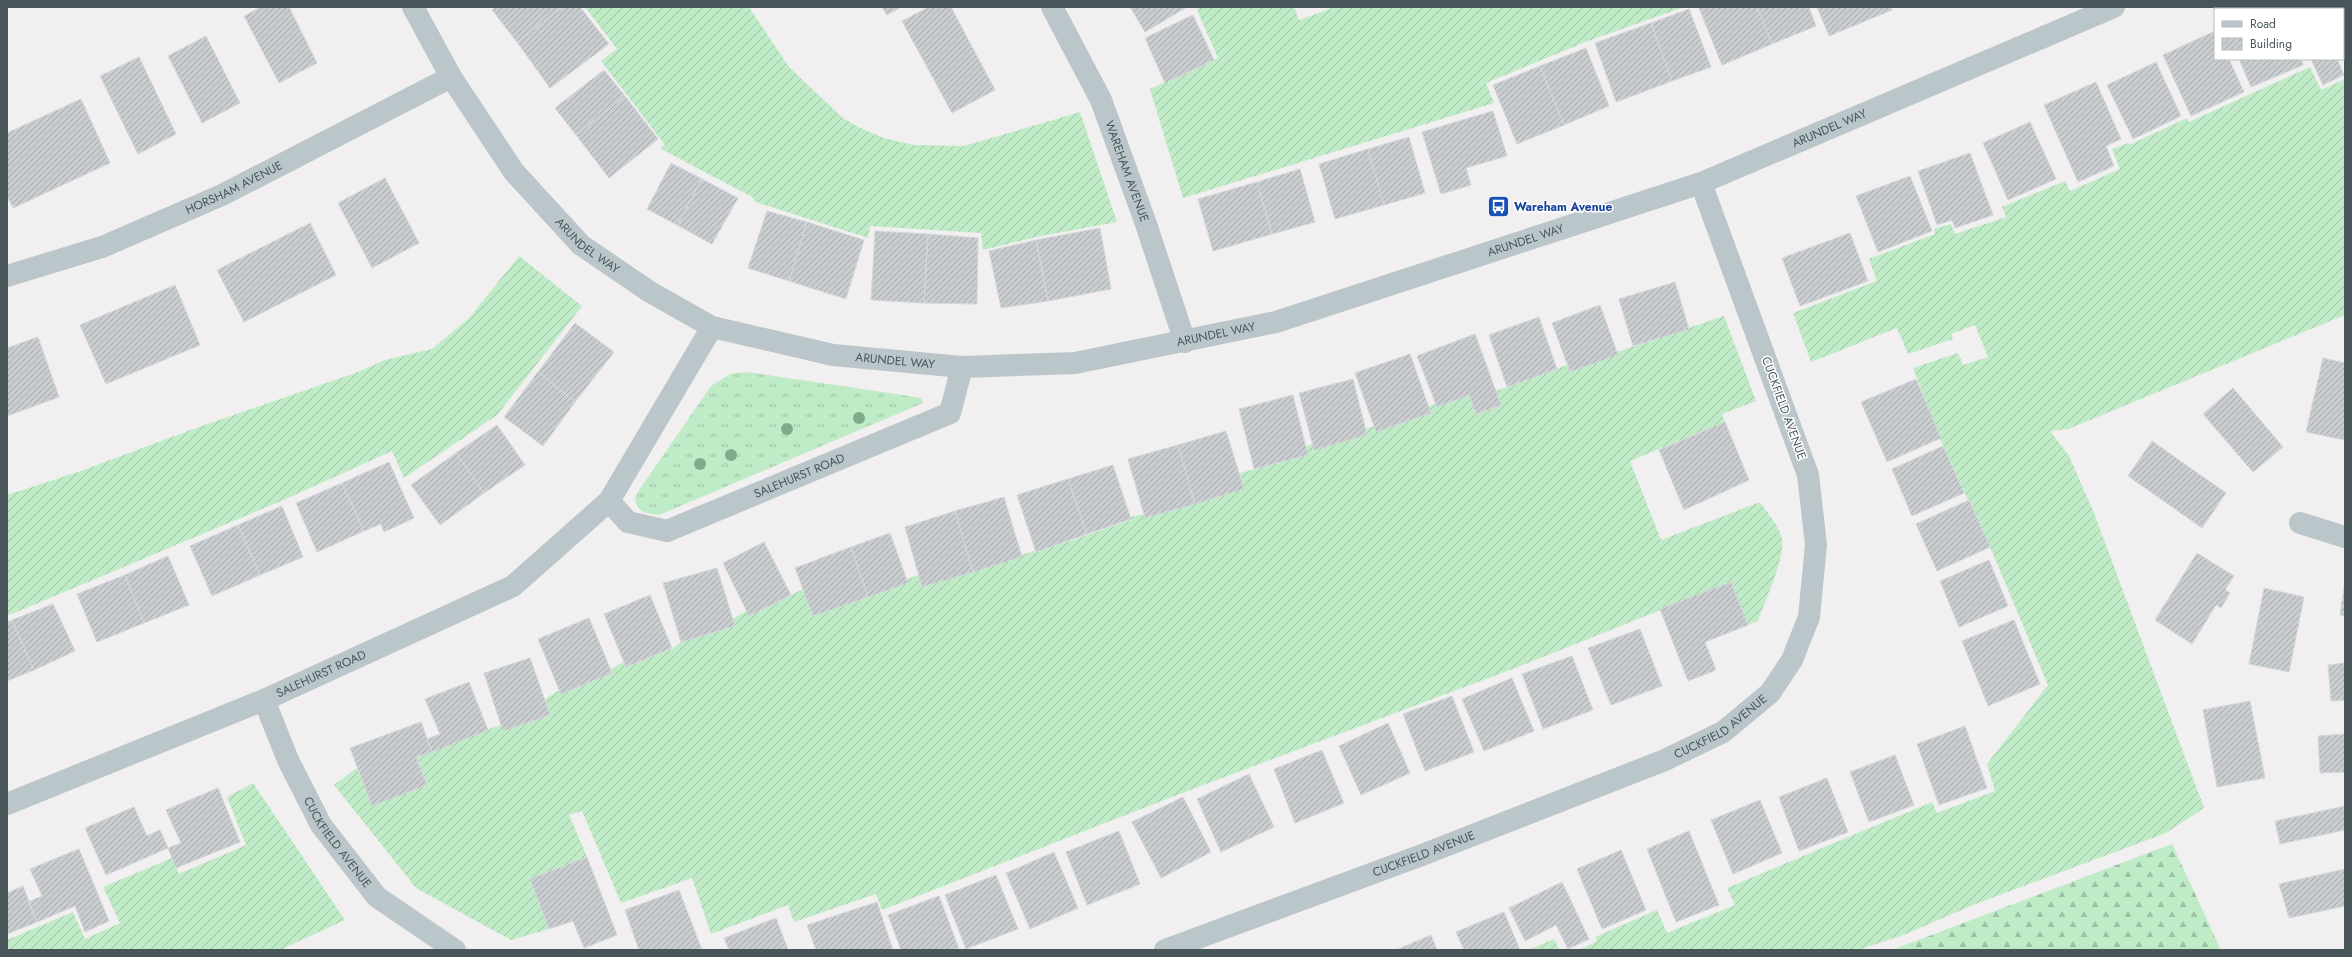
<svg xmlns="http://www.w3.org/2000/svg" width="2352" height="957" font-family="Jost,sans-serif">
<defs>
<pattern id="grass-tufts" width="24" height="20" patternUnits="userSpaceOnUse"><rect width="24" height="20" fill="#c0ebc7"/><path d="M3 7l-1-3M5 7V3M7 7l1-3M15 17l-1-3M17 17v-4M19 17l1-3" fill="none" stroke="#9ec1a5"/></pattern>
<pattern id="forest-firs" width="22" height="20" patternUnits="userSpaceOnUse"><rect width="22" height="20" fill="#c0ebc7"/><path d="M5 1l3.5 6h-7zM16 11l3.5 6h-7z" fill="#9ec1a5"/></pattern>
<pattern id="garden-furrows" width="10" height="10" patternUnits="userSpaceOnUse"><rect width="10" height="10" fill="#c0ebc7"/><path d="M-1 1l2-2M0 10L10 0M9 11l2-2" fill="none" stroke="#9ec1a5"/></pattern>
<pattern id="building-hatch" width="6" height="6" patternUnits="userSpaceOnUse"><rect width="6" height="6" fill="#c9cdd0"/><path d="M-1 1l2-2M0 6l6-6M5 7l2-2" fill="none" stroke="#a5a9ac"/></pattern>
</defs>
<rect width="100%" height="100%" fill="#f1efef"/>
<!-- grass -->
<path fill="url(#grass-tufts)" d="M 747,372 L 903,395 L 921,398 L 923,403 L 659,515 C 644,513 636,512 635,496 L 711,386 L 730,374 Z"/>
<!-- forest -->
<path fill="url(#forest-firs)" d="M 2172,844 L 2221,950 L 1892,950 Z"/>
<!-- garden -->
<path fill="url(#garden-furrows)" d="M 585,7 L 749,7 L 789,67 L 843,118 L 860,128 L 884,138 L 914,145 L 964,146 L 1080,112 L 1117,222 L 1036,237 L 983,250 L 981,233 L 870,226 L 868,238 L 753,201 L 754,198 L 661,149 L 665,145 L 601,61 L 617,49 Z
M 1199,7 L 1294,7 L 1299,20 L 1335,7 L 1684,7 L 1588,41 L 1486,83 L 1494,103 L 1183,198 L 1150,89 L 1218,58 L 1197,10 Z
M 2310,67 L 2321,90 L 2345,79 L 2345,315 L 2068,429 L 2050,431 L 2069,456 L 2094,513 L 2204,808 L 2166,833 L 1973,905 L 1906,934 L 1858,950 L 1579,950 L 1597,941 L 1595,937 L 1657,910 L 1667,933 L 1735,905 L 1727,888 L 1932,802 L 1937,813 L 1995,791 L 1987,764 L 2048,685 L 1993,554 L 1943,446 L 1913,368 L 1958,353 L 1963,365 L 1988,357 L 1975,325 L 1951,334 L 1953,339 L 1908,354 L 1897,328 L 1811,362 L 1793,313 L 1877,281 L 1869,259 L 1935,234 L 1934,229 L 1951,224 L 1955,234 L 2006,217 L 2002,207 L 2065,181 L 2070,191 L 2120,169 L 2112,149 L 2128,143 L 2129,145 L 2187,118 L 2189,122 Z
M 519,256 L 582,306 L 497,415 L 404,478 L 392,451 L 288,498 L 7,616 L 7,495 L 81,471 L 199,427 L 358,372 L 385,360 L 432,349 L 469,318 Z
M 1724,316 L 1756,401 L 1722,414 L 1725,422 L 1630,461 L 1661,540 L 1760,502 C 1767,513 1779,525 1782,539 C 1785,559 1765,601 1758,621 L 1748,625 L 1731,582 L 1518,667 L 1190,790 L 882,910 L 876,894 L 794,922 L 788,905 L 711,934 L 692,878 L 621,903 L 582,811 L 569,815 L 587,857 L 530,879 L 549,929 L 511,940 L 416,888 L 334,785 L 357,768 L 372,805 L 427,785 L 416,757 L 495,727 L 501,725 L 503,731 L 550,715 L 545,699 L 559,690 L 561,694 L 612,673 L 611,669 L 624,662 L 627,667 L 672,649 L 681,642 L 734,626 L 732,619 L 747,611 L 749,616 L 803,589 L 813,616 L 908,583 L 907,579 L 919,575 L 973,572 L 1021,557 L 1021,555 L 1036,550 L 1037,552 L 1131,520 L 1131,517 L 1143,514 L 1145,518 L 1244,489 L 1240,473 L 1308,455 L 1306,446 L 1313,444 L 1314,449 L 1367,435 L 1366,429 L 1374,426 L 1376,431 L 1431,413 L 1429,406 L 1435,404 L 1437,407 L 1469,395 L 1476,414 L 1501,405 L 1496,391 L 1567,365 L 1570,372 L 1618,355 L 1617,352 Z
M 253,783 L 345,920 L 280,950 L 7,950 L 7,940 L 73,912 L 85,939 L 120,923 L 103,887 L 172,858 L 179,874 L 246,845 L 227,797 Z
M 1554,939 L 1560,950 L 1528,950 Z"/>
<!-- building -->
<path fill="url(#building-hatch)" stroke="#d3d7da" d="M 261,7 L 289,7 L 317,63 L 279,83 L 244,16 Z
M 496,7 L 563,7 L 517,42 L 492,10 Z
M 563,7 L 580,7 L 609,44 L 550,88 L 517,42 Z
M 882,7 L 901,7 L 887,15 Z
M 929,7 L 951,7 L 995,90 L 952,113 L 902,21 Z
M 1130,7 L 1187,7 L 1145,32 Z
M 1701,7 L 1757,7 L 1772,44 L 1722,65 L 1699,8 Z
M 1757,7 L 1809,7 L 1816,26 L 1772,44 Z
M 1817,7 L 1891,7 L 1892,10 L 1829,36 Z
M 2286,7 L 2344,7 L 2345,43 L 2343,44 L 2343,9 L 2288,9 Z
M 1689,9 L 1711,67 L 1672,81 L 1651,23 Z
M 1193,15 L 1214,60 L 1165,83 L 1145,38 Z
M 1651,23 L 1672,81 L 1616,102 L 1595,43 Z
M 2215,31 L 2215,59 L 2229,59 L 2244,92 L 2191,116 L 2163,55 Z
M 206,36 L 240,103 L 202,123 L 168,56 Z
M 1586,48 L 1609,106 L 1564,125 L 1540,66 Z
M 139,57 L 176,134 L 138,154 L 100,76 Z
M 2239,59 L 2301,59 L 2303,65 L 2251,87 Z
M 2311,59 L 2337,59 L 2344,75 L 2323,85 Z
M 2156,62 L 2181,116 L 2133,139 L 2107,85 Z
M 1540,66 L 1564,125 L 1517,144 L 1493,85 Z
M 604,70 L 625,96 L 576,135 L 555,108 Z
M 2096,82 L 2121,139 L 2106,146 L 2114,166 L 2078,182 L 2044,105 Z
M 625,96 L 658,139 L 609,178 L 576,135 Z
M 81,99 L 110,163 L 13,208 L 7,196 L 7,133 Z
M 1493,111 L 1507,156 L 1466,168 L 1471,185 L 1441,194 L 1422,132 Z
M 2030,122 L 2056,179 L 2008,200 L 1983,143 Z
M 1409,137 L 1425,193 L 1384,205 L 1368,149 Z
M 1368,149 L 1384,205 L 1335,219 L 1319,164 Z
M 1970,153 L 1993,215 L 1955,228 L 1952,220 L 1937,225 L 1918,171 Z
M 671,163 L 702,179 L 677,225 L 647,209 Z
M 1300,169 L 1315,222 L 1272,234 L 1257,182 Z
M 1910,176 L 1932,231 L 1878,252 L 1856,196 Z
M 385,178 L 419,243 L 372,268 L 338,203 Z
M 702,179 L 738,198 L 712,244 L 677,225 Z
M 1257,182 L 1272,234 L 1213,251 L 1198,199 Z
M 767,211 L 807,222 L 789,281 L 748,268 Z
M 807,222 L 864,240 L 846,299 L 789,281 Z
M 310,223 L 336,275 L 244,322 L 217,270 Z
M 1100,228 L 1111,289 L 1048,301 L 1036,240 Z
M 875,231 L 928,234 L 924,303 L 871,300 Z
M 1850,233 L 1868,281 L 1800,306 L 1782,258 Z
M 928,234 L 978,238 L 977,304 L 924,303 Z
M 1036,240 L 1048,301 L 1001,308 L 989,251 Z
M 1675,282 L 1689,329 L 1633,346 L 1619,299 Z
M 175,285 L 200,345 L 106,384 L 80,325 Z
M 1600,305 L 1618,355 L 1570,372 L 1552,323 Z
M 1539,317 L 1557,369 L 1507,387 L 1489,335 Z
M 575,323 L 614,352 L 575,402 L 538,372 Z
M 1475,334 L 1501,405 L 1476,414 L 1469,395 L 1437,407 L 1417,356 Z
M 38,337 L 59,397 L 7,416 L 7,348 Z
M 1410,354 L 1431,413 L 1376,432 L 1355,373 Z
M 2323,358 L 2345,363 L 2345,440 L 2306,432 Z
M 538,372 L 575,402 L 543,446 L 504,417 Z
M 1353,379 L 1367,435 L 1314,450 L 1299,393 Z
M 1916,379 L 1941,438 L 1887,462 L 1861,402 Z
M 2233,388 L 2283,447 L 2253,472 L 2203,414 Z
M 1293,395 L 1308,455 L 1254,469 L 1239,409 Z
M 1725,422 L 1749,480 L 1684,510 L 1659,450 Z
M 497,425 L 525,465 L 484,493 L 456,453 Z
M 1226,431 L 1244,489 L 1195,504 L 1178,445 Z
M 2152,441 L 2226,493 L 2202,528 L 2128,476 Z
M 1178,445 L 1195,504 L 1145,518 L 1128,459 Z
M 1943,446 L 1964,493 L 1912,516 L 1892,469 Z
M 456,453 L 484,493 L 440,525 L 411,485 Z
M 389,462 L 414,518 L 384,532 L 381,524 L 364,531 L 342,483 Z
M 1113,465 L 1131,519 L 1087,534 L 1068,479 Z
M 1068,479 L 1087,534 L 1036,552 L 1017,495 Z
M 342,483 L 364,531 L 317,552 L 296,503 Z
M 1004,497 L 1022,557 L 973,572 L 955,511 Z
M 1969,500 L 1990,547 L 1937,571 L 1916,524 Z
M 282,506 L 303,557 L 260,575 L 238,525 Z
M 955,511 L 973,572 L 922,587 L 905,527 Z
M 238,525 L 260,575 L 212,596 L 190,546 Z
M 890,533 L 908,583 L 868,597 L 851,547 Z
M 764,542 L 791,595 L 749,616 L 723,563 Z
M 851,547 L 868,597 L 813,616 L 795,568 Z
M 2197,553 L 2234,576 L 2225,590 L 2230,593 L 2221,608 L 2216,605 L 2192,644 L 2155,620 Z
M 168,556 L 189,605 L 144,623 L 125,575 Z
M 1989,560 L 2008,606 L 1959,627 L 1940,581 Z
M 717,568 L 735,626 L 681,642 L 663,583 Z
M 125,575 L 144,623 L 97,642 L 77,594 Z
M 2345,580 L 2345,616 L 2340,615 Z
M 1731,582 L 1748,625 L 1705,642 L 1716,670 L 1688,681 L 1660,609 Z
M 2264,588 L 2304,597 L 2289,672 L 2249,664 Z
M 650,595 L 672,648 L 626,667 L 604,614 Z
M 53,604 L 75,651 L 34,670 L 12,620 Z
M 589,618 L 612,673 L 561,694 L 538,639 Z
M 12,620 L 34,670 L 7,681 L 7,622 Z
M 2014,620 L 2040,684 L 1988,706 L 1962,641 Z
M 1640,629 L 1662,686 L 1611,705 L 1588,648 Z
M 1572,656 L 1593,710 L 1543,729 L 1522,674 Z
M 530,658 L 550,715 L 503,731 L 484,673 Z
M 2345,663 L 2345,700 L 2331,701 L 2328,665 Z
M 1512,678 L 1534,731 L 1484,751 L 1462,699 Z
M 469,682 L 488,730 L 432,752 L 427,739 L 440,734 L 425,699 Z
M 1452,696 L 1474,752 L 1425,771 L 1403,714 Z
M 2250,701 L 2265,778 L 2217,787 L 2203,710 Z
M 421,722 L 432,752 L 416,757 L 427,785 L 372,806 L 350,748 Z
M 1388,723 L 1410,773 L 1361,795 L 1339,746 Z
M 1965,726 L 1987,788 L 1939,805 L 1917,744 Z
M 2345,734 L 2345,772 L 2320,773 L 2318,736 Z
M 1322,750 L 1344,803 L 1295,823 L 1274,769 Z
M 1895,755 L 1914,805 L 1869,822 L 1850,772 Z
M 1249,774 L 1274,827 L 1221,852 L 1197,799 Z
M 1827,778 L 1848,832 L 1799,851 L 1779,797 Z
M 218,788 L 240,842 L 176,868 L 168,848 L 181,843 L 166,810 Z
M 1183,797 L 1211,852 L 1161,878 L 1132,822 Z
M 1760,800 L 1782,853 L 1733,874 L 1711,820 Z
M 2345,806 L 2345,830 L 2280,844 L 2275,821 Z
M 134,807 L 147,836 L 160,830 L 168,848 L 106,875 L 85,828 Z
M 1119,831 L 1140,884 L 1087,905 L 1066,852 Z
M 1689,831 L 1719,905 L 1676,922 L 1647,849 Z
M 79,849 L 109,921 L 85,932 L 75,906 L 37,922 L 28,902 L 42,896 L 30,869 Z
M 1621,850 L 1646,910 L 1602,929 L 1577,869 Z
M 1054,852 L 1078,908 L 1030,929 L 1006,873 Z
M 587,857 L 617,935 L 584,948 L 573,921 L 549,929 L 530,879 Z
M 2345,869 L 2345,906 L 2289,918 L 2279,884 Z
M 996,875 L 1018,929 L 966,949 L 945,895 Z
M 1562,882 L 1589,939 L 1568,949 L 1556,925 L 1525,941 L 1509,908 Z
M 23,886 L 37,922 L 7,934 L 7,893 Z
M 679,890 L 702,950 L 639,950 L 625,910 Z
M 939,896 L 959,949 L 901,950 L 888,915 Z
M 877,902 L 893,950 L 816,950 L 807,925 Z
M 1504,912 L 1520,950 L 1464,950 L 1456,932 Z
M 776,918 L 788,950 L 729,950 L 724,938 Z
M 1431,935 L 1437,950 L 1396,950 Z"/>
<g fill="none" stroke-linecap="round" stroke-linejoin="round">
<!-- street -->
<g stroke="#bbc6ca" stroke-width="22">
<path id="s1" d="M 413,7 L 451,77 L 514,172 L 581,245 L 650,292 L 712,327 L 833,355 L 962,367 L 1075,363 L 1276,322 L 1701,183 L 2114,7"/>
<path id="s2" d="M 1052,7 L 1101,100 L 1146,224 L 1185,342"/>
<path id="s3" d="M 7,276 L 102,247 L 222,195 L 451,77"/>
<path d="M 609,501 L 712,327"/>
<path d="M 2300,523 L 2345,537"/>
<path id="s4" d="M 264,700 L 288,760 L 321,825 L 377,897 L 455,950"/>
<path id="s5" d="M 7,804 L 264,700 L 513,586 L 609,501 L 628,522 L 667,531 L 950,413 L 962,367"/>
<path id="s6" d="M 1165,950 L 1422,855 L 1665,760 L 1723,732 L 1770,693 L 1792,660 L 1809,617 L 1816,545 L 1808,475 L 1701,183"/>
</g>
</g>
<!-- trees -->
<g fill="#7dac89">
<circle cx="859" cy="418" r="6"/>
<circle cx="787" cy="429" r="6"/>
<circle cx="731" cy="455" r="6"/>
<circle cx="700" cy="464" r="6"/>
</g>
<!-- icons -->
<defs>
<symbol id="bus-square" viewBox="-11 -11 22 22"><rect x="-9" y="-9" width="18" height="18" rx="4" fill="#1a4fb4" stroke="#fff"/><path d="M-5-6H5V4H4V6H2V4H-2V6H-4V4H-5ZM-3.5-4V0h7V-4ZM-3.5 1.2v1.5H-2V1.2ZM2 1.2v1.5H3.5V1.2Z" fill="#fff"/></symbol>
</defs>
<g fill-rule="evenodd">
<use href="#bus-square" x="1486" y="194" width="25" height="25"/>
</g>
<g text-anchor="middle" stroke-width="3" stroke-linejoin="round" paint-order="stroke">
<!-- street labels -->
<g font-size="12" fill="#48565a" stroke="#fff">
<text dy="4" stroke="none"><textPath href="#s1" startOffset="1606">ARUNDEL WAY</textPath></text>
<text dy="4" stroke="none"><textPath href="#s2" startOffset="181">WAREHAM AVENUE</textPath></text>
<text dy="4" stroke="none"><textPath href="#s3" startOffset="244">HORSHAM AVENUE</textPath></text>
<text dy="4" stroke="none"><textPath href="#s1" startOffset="1282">ARUNDEL WAY</textPath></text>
<text dy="4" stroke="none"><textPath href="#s1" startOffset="298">ARUNDEL WAY</textPath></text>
<text dy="4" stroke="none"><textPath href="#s1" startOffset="958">ARUNDEL WAY</textPath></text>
<text dy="4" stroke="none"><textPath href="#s1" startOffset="634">ARUNDEL WAY</textPath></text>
<text transform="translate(1784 408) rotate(70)" y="4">CUCKFIELD AVENUE</text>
<text dy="4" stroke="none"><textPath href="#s5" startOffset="891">SALEHURST ROAD</textPath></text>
<text dy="4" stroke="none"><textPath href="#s5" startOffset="340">SALEHURST ROAD</textPath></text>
<text dy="4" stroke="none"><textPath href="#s6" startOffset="600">CUCKFIELD AVENUE</textPath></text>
<text dy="4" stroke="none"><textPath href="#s4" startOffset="161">CUCKFIELD AVENUE</textPath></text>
<text dy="4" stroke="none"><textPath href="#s6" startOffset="276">CUCKFIELD AVENUE</textPath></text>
</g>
<!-- transit labels -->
<g font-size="12" font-weight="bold" fill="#164399" stroke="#fff" text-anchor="start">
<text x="1514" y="211">Wareham Avenue</text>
</g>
</g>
<!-- border -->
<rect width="2352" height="957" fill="none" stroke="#48565a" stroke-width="16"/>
<!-- legend -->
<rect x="2214" y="8" width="130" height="52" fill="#ffffff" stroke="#b6bbbd"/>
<rect x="2222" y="21" width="20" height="6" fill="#bbc6ca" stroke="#b6bbbd"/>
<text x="2250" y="28" font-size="12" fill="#48565a">Road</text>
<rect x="2222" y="38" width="20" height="12" fill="url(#building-hatch)" stroke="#b6bbbd"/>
<text x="2250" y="48" font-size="12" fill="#48565a">Building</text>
</svg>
